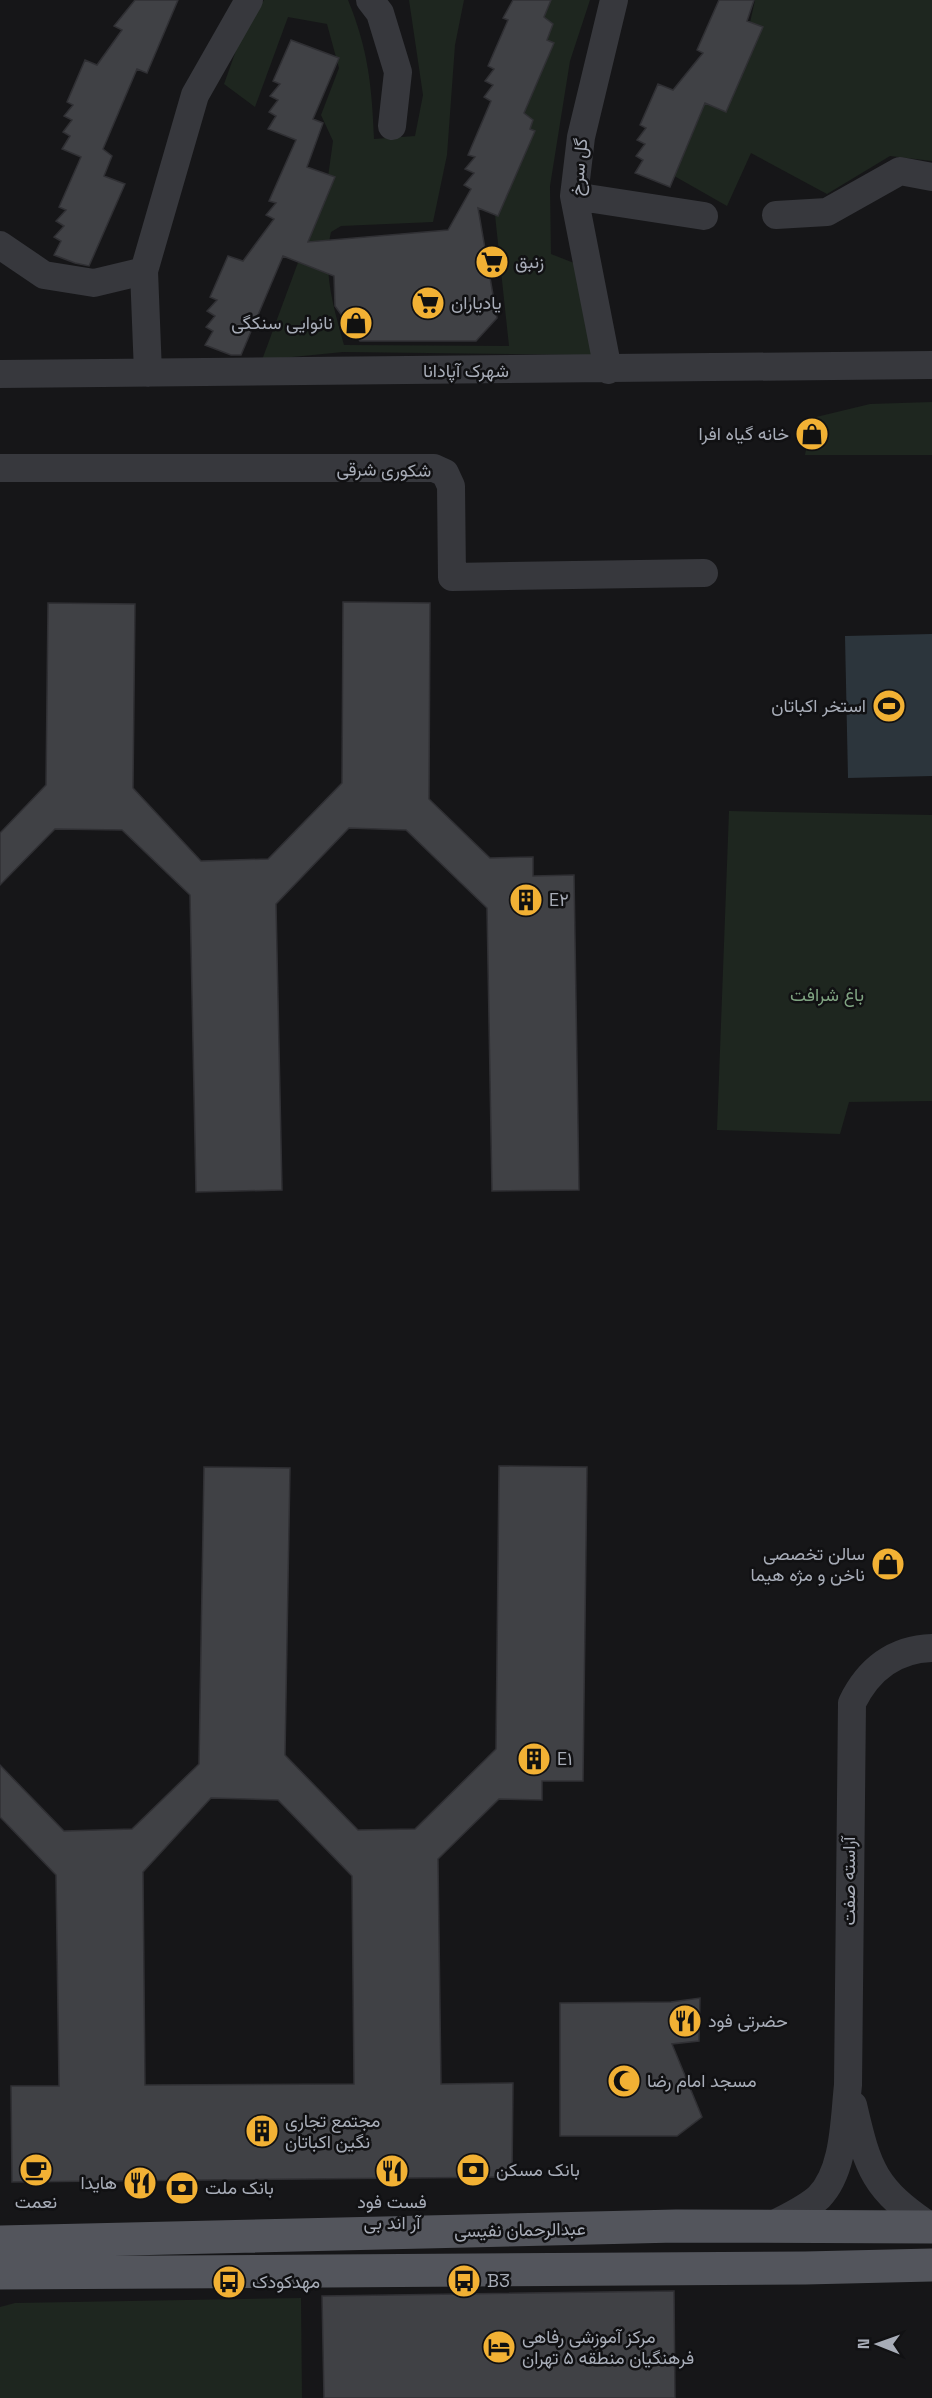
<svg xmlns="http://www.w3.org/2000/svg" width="932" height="2398" font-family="'Space Grotesk',Vazirmatn,sans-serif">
<rect width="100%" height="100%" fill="#161618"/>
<!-- green -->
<path fill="#1e261f" d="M 264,0 L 348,0 C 368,49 372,86 374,139 L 415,136 L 423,95 L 409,0 L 464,0 L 455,45 L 447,155 L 433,222 L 341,226 L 331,232 C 322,269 334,310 344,345 L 509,346 L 495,215 L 519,150 L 536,0 L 590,0 L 570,61 L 550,186 L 551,254 L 574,263 L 594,355 L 343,352 L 262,360 L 327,184 L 333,141 L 321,115 L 339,68 L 327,24 L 288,17 L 255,107 L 224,84 L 243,31 Z
M 755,0 L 932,0 L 932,161 L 890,156 L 827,194 L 751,153 L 727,206 L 662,169 L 747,36 Z
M 932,402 L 932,455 L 805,455 L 812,418 L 870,404 Z
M 729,811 L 932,815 L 932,1101 L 849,1102 L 840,1134 L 717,1130 Z
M 301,2298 L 302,2398 L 0,2398 L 0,2307 L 15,2303 Z"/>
<!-- water -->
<path fill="#2c353c" d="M 932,634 L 932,776 L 848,778 L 845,636 Z"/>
<!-- building -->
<path fill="#404145" stroke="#303034" stroke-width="1.5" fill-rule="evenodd" d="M 135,0 L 178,0 L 147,73 L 137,69 L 103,149 L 112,156 L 104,176 L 125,184 L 89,266 L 75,263 L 54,255 L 61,241 L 54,237 L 64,226 L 56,221 L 66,210 L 59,207 L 81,157 L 62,149 L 70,136 L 63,132 L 72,120 L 64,116 L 73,105 L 67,102 L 85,60 L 97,65 L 122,30 L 114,26 Z
M 513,0 L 551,0 L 544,17 L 553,24 L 547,40 L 554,43 L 524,113 L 533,120 L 530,129 L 535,131 L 498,216 L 478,208 L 497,318 L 476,341 L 360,341 L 335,306 L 334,276 L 283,256 L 241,355 L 231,355 L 205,345 L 213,331 L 206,327 L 215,316 L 207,311 L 217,300 L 210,297 L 228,256 L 243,261 L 274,219 L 266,215 L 276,203 L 269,201 L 296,140 L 268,129 L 276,116 L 269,112 L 278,100 L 270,96 L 280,84 L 273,81 L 291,40 L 339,58 L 313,119 L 323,123 L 307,167 L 335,177 L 308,242 L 448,230 L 471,189 L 464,185 L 474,173 L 465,169 L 475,157 L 468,155 L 491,101 L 484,97 L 493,85 L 485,81 L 494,69 L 488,66 L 508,20 L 503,18 Z
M 719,0 L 754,0 L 747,21 L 763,27 L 726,112 L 705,103 L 670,187 L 635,173 L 643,160 L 636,156 L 645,144 L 637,140 L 646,128 L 640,125 L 658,84 L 673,90 L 703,53 L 697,50 Z
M 343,602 L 430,603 L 429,799 L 490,858 L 533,857 L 533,876 L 574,875 L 579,1190 L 492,1191 L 487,908 L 406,830 L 349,828 L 276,904 L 282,1190 L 196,1192 L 190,895 L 122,830 L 55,829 L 0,885 L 0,833 L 46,785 L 48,603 L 135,604 L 133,788 L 201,861 L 268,859 L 342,783 Z
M 499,1466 L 587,1467 L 583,1781 L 542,1781 L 542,1800 L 499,1799 L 438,1859 L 441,2084 L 513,2083 L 512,2177 L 12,2182 L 11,2086 L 59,2086 L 56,1875 L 0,1817 L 0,1765 L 64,1831 L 132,1829 L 199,1764 L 204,1467 L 290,1468 L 285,1755 L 358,1830 L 415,1829 L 496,1749 ZM 211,1798 L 278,1800 L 352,1876 L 354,2084 L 145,2085 L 143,1872 Z
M 700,1998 L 699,2041 L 672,2044 L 702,2117 L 677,2136 L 560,2136 L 560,2003 L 671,2002 Z
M 674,2291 L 675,2398 L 324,2398 L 322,2296 Z"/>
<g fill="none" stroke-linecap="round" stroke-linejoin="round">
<!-- minor -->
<path stroke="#37383d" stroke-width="28" d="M 370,0 L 380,13 L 398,72 L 392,126
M 574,196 L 704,216
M 776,215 L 827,212 L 900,171 L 932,177
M 0,245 L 44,275 L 94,283 L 144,271 L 195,95 L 249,0
M 144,271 L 148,373
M 608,370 L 574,196 L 581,137 L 614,0
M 0,374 L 932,365
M 0,468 L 434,468 L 445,473 L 451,486 L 452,577 L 704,573
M 853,2105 C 868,2170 874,2189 931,2227
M 767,2228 C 783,2219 805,2210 819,2197 C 845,2170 844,2120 848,2085 L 852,1703 C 868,1670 894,1649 932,1648"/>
<!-- major -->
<path stroke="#53555c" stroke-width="33" d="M 0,2242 L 676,2226 L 932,2227
M 0,2273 L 805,2268 L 932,2265"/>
</g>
<!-- icons -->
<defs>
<symbol id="supermarket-disc" viewBox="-11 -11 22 22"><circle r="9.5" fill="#f2b134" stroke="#111113"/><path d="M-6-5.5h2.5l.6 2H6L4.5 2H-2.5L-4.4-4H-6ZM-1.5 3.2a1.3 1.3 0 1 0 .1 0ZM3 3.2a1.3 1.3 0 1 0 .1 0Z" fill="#111"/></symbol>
<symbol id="shop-disc" viewBox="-11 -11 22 22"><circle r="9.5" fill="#f2b134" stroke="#111113"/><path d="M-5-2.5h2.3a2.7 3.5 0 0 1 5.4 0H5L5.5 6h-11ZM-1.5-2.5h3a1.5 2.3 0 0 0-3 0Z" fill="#111"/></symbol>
<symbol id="stadium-disc" viewBox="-11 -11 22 22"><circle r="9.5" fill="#f2b134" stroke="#111113"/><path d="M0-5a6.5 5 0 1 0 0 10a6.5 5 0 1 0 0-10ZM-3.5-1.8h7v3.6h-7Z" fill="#111"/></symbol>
<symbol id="building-disc" viewBox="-11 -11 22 22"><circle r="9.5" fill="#f2b134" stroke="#111113"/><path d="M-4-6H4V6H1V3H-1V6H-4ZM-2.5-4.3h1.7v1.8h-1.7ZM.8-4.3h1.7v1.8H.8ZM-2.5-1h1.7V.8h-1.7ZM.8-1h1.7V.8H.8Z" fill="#111"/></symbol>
<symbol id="restaurant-disc" viewBox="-11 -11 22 22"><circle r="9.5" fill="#f2b134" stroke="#111113"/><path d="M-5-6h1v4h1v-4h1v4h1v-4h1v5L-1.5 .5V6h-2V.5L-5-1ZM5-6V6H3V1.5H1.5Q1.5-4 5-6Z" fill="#111"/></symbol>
<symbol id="mosque-disc" viewBox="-11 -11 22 22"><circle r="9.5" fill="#f2b134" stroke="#111113"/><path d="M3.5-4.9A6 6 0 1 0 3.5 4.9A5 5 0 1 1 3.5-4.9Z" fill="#111"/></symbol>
<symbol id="cafe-disc" viewBox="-11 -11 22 22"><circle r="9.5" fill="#f2b134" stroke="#111113"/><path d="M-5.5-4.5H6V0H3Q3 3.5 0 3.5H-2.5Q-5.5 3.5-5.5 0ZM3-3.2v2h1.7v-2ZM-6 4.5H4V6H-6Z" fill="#111"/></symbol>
<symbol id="bank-disc" viewBox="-11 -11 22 22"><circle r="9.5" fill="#f2b134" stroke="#111113"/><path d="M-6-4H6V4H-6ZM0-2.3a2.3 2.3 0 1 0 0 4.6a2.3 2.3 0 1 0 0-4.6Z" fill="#111"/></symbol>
<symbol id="bus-disc" viewBox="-11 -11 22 22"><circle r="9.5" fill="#f2b134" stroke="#111113"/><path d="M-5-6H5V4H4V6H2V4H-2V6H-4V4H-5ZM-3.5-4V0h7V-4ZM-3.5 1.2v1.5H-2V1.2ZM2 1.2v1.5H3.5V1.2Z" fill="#111"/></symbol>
<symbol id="hotel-disc" viewBox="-11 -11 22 22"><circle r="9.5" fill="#f2b134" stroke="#111113"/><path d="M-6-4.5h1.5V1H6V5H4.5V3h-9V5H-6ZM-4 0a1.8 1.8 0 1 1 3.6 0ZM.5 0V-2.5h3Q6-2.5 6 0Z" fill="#111"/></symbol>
</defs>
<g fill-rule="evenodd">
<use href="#supermarket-disc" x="473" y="243" width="38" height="38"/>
<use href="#supermarket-disc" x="409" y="284" width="38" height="38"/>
<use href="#shop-disc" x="337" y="304" width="38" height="38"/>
<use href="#shop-disc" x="793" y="415" width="38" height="38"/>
<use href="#stadium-disc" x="870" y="687" width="38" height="38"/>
<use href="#building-disc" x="507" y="881" width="38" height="38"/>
<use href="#shop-disc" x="869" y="1545" width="38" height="38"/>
<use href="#building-disc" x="515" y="1740" width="38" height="38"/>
<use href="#restaurant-disc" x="666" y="2002" width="38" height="38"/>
<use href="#mosque-disc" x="605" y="2062" width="38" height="38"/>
<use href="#building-disc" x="243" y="2112" width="38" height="38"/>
<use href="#cafe-disc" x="17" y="2151" width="38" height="38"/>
<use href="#bank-disc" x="454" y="2151" width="38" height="38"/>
<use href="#restaurant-disc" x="373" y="2152" width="38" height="38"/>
<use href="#restaurant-disc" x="121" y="2164" width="38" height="38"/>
<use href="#bank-disc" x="163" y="2169" width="38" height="38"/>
<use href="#bus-disc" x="445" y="2262" width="38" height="38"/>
<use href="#bus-disc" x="210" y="2263" width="38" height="38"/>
<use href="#hotel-disc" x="480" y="2328" width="38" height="38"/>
</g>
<g text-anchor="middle" stroke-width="5" stroke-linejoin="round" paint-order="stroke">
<!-- street labels -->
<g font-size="18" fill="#a8adb8" stroke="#111113">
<text transform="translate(579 167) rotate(-85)" y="6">گل سرخ</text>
<text x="466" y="377">شهرک آپادانا</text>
<text transform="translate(384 470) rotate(1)" y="6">شکوری شرقی</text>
<text transform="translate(849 1881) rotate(-90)" y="6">آراسته صفت</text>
<text transform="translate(520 2230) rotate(-1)" y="6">عبدالرحمان نفیسی</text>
</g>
<!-- poi labels -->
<g font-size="18" fill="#a8adb8" stroke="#111113" text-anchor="start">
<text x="515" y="268">زنبق</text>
<text x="451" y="309">یادیاران</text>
<text x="333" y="329" text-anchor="end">نانوایی سنکگی</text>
<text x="789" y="440" text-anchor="end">خانه گیاه افرا</text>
<text x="866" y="712" text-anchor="end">استخر اکباتان</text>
<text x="549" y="906">E۲</text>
<text x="865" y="1560" text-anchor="end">سالن تخصصی<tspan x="865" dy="21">ناخن و مژه هیما</tspan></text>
<text x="557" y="1765">E۱</text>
<text x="708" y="2027">حضرتی فود</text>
<text x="647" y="2087">مسجد امام رضا</text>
<text x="285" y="2127">مجتمع تجاری<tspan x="285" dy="21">نگین اکباتان</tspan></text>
<text x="496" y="2176">بانک مسکن</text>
<text x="117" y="2189" text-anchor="end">هایدا</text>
<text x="205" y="2194">بانک ملت</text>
<text x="36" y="2208" text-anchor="middle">نعمت</text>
<text x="392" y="2208" text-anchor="middle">فست فود<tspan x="392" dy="21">آر اند بی</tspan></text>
<text x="487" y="2287">B3</text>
<text x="252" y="2288">مهدکودک</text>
<text x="522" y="2343">مرکز آموزشی رفاهی<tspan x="522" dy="21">فرهنگیان منطقه ۵ تهران</tspan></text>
</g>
<!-- park labels -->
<g font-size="18" fill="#7fa381" stroke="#111113">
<text x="827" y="1001">باغ شرافت</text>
</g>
</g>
<!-- north arrow -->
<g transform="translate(878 2344) rotate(271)" stroke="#111113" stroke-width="4.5" paint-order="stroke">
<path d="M0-4.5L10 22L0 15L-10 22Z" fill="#a8adb8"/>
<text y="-9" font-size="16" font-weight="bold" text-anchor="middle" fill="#a8adb8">N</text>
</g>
</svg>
